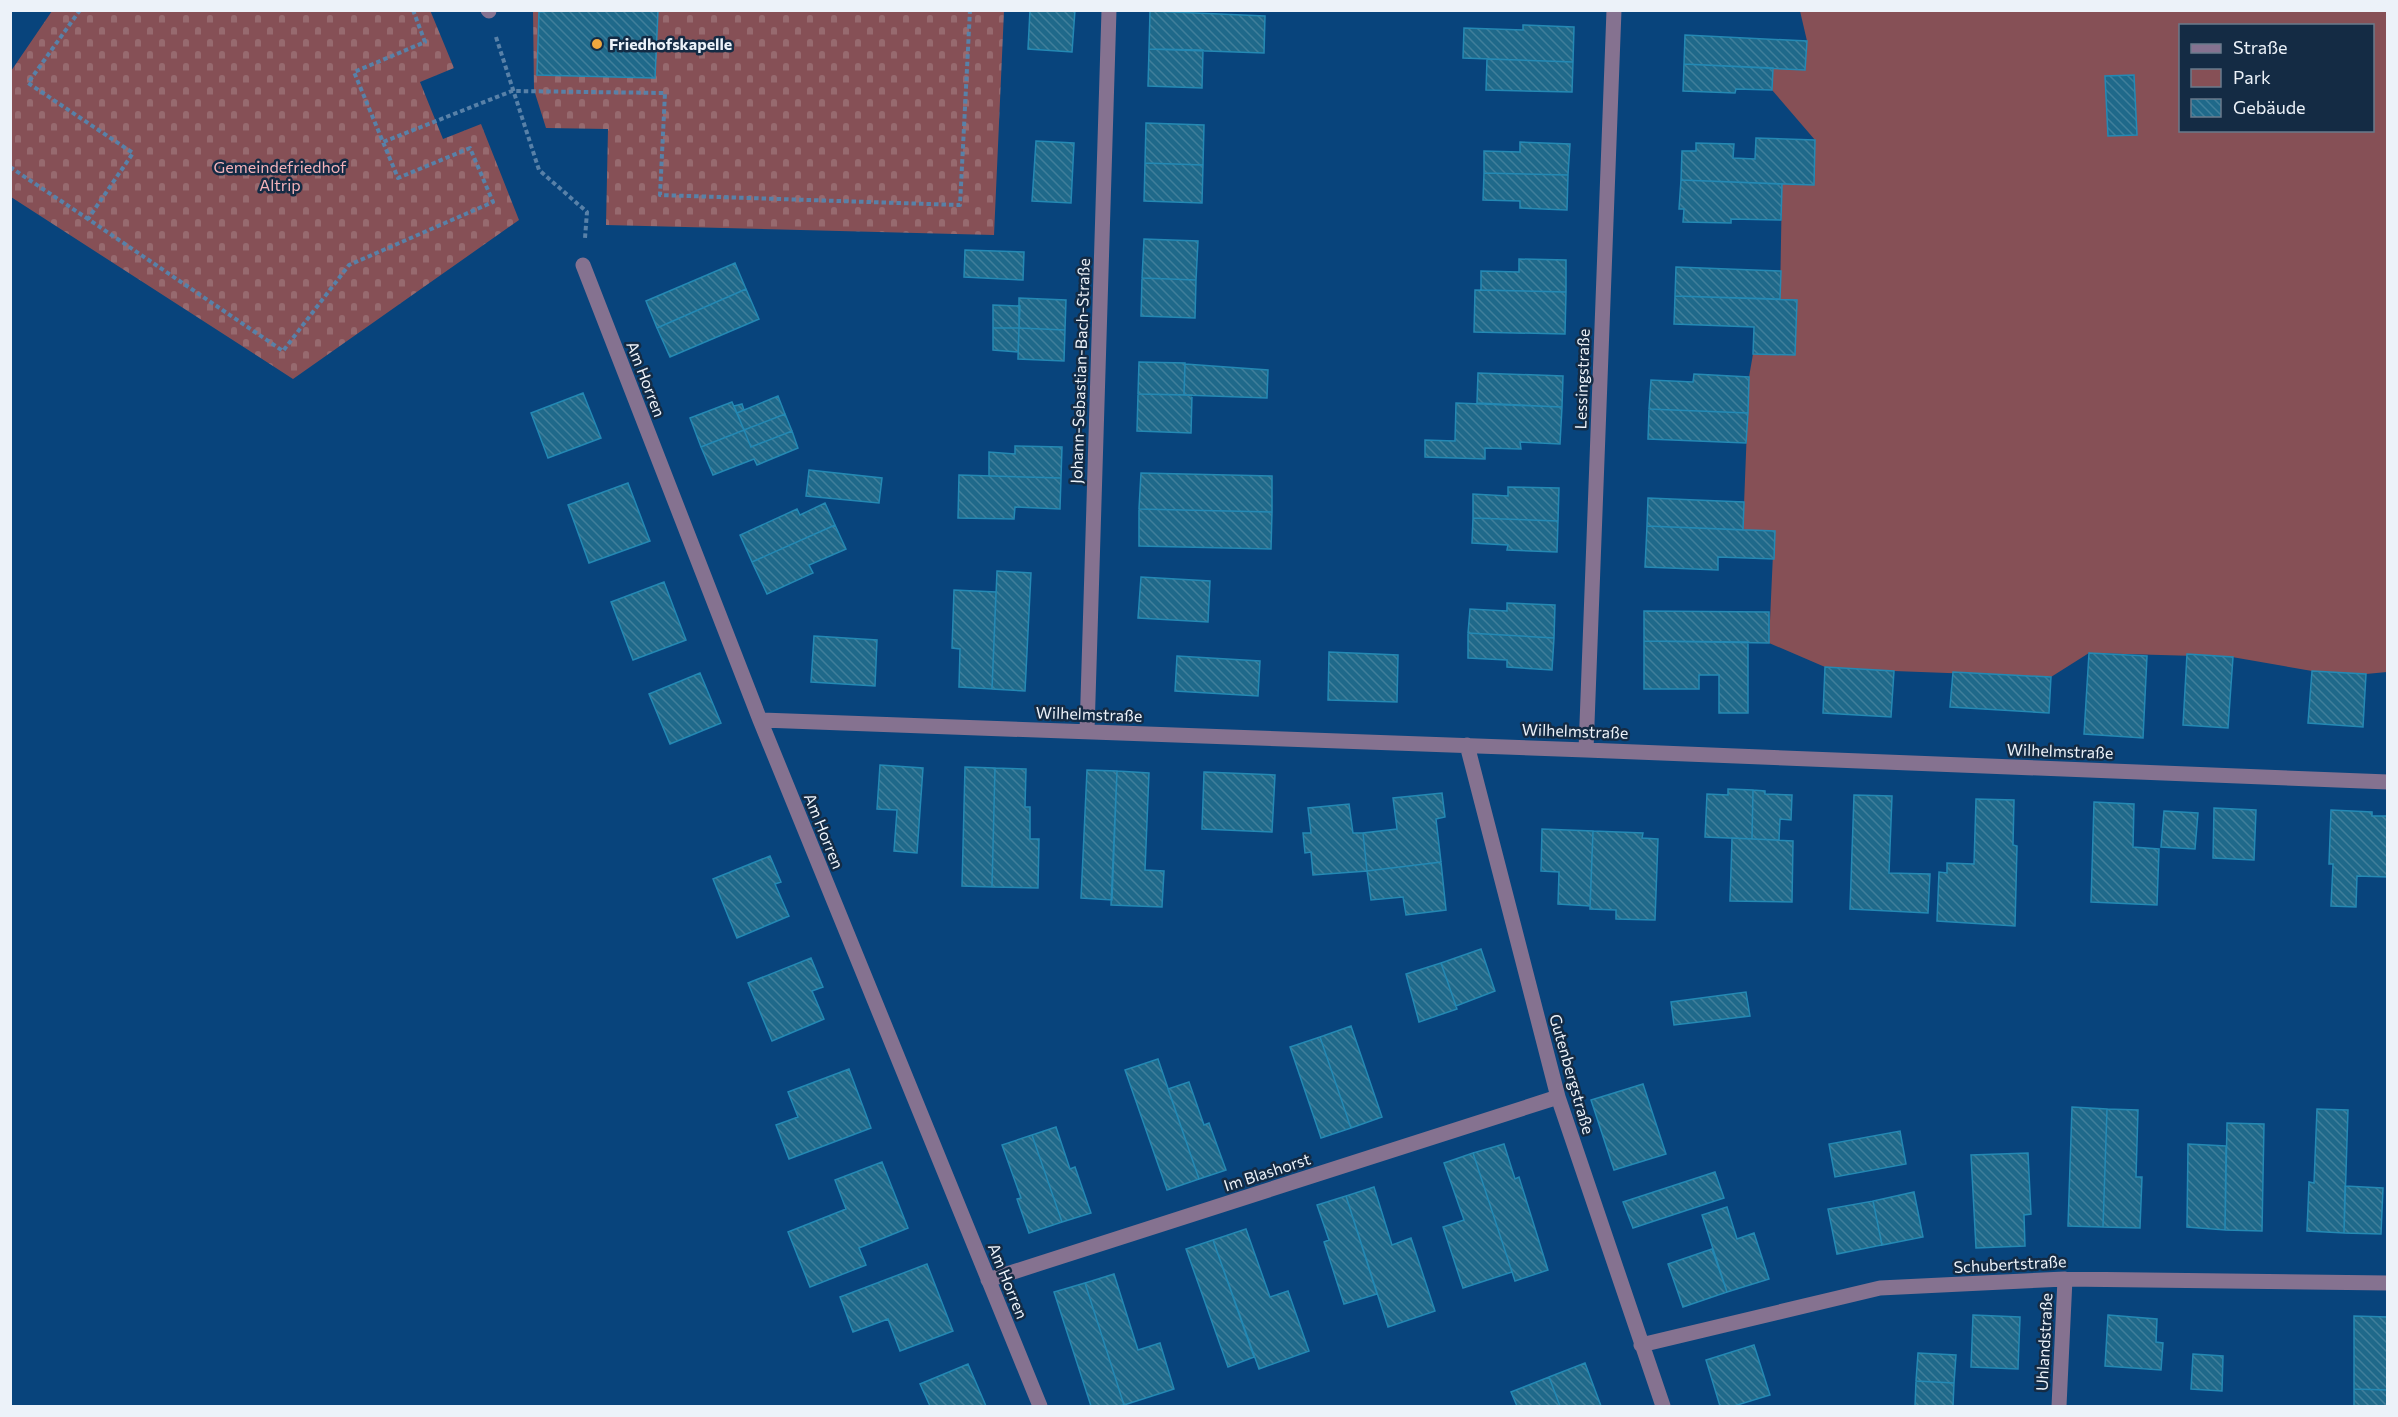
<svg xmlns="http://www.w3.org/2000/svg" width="2398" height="1417" font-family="Commissioner,sans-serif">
<defs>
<pattern id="cemetery-stones" width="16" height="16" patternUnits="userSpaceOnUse" patternTransform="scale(1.5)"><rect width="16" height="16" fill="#865056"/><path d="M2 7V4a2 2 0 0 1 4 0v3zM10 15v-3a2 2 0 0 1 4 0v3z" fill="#976a6f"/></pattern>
<pattern id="building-back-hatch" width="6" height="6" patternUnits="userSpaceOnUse" patternTransform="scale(1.5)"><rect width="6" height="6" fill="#1f698a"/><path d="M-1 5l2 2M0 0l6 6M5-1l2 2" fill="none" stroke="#407f9b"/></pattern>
</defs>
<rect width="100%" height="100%" fill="#08447c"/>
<!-- cemetery -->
<path fill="url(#cemetery-stones)" d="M 430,10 L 454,68 L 420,82 L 443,139 L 481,124 L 519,220 L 293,379 L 11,197 L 11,71 L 52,11 Z
M 533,11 L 1004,11 L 994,235 L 606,225 L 608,129 L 546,128 L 534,90 Z"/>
<!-- green -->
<path fill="#865056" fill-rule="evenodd" d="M 1800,11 L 2387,11 L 2387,672 L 2366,674 L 2312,671 L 2232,657 L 2089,653 L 2051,677 L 1894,671 L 1825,667 L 1769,643 L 1774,531 L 1743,530 L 1749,377 L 1753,354 L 1795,355 L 1797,300 L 1780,299 L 1782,184 L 1814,184 L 1815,140 L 1772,90 L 1773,68 L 1805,69 L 1807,41 ZM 2180,26 L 2372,26 L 2372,130 L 2180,130 Z"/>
<!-- building -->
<path fill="url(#building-back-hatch)" stroke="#2489b4" stroke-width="1.5" d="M 565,10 L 658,10 L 655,78 L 537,75 L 539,12 Z
M 1030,10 L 1075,10 L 1072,52 L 1028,49 Z
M 1150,11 L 1265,16 L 1264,53 L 1149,49 Z
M 1523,25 L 1574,27 L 1573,62 L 1463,58 L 1464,28 L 1523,30 Z
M 1685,35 L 1807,41 L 1805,70 L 1684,64 Z
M 1149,49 L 1203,50 L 1202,88 L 1148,86 Z
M 1487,59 L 1573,62 L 1572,92 L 1486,90 Z
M 1684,64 L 1773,68 L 1772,90 L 1736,89 L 1735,93 L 1683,91 Z
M 2134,75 L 2137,135 L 2108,136 L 2105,76 Z
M 1146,123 L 1204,125 L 1203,165 L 1145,163 Z
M 1756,138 L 1815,140 L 1814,185 L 1681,180 L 1682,151 L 1696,151 L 1696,143 L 1734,144 L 1733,158 L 1755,159 Z
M 1036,141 L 1074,143 L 1071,203 L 1032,201 Z
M 1520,142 L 1570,144 L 1568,175 L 1484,173 L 1484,151 L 1520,152 Z
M 1145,163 L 1203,165 L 1202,203 L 1144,201 Z
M 1484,173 L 1568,175 L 1567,210 L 1520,208 L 1520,201 L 1483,200 Z
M 1681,180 L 1782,184 L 1781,220 L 1731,219 L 1731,223 L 1683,222 L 1684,209 L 1679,209 Z
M 1144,239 L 1198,241 L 1196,280 L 1142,278 Z
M 965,250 L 1024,252 L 1023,280 L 964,277 Z
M 1519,259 L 1566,260 L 1566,292 L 1481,290 L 1481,271 L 1519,272 Z
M 735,263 L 746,289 L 657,328 L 646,301 Z
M 1676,267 L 1781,271 L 1780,299 L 1675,296 Z
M 1142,278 L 1196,280 L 1195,318 L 1141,316 Z
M 746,289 L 759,319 L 670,357 L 657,328 Z
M 1475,290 L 1566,292 L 1565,334 L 1474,332 Z
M 1675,296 L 1797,300 L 1795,355 L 1753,354 L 1754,327 L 1674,324 Z
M 1019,298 L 1066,300 L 1065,330 L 1019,328 Z
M 993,305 L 1020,306 L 1019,328 L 993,328 Z
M 993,328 L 1019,328 L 1018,352 L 993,350 Z
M 1019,328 L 1065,330 L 1064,361 L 1018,359 Z
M 1139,362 L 1185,363 L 1184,395 L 1138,394 Z
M 1185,364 L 1268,370 L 1267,398 L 1184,395 Z
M 1478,373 L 1563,376 L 1562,407 L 1477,403 Z
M 1694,374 L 1749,377 L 1748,413 L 1649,409 L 1651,380 L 1693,382 Z
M 583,393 L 601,438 L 548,458 L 531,413 Z
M 1138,394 L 1192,395 L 1191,433 L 1137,431 Z
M 778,396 L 785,414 L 744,430 L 737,413 Z
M 732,402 L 744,430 L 701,447 L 690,418 Z
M 1456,403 L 1562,407 L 1560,444 L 1520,442 L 1521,449 L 1485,448 L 1485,459 L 1425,457 L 1425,440 L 1455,441 Z
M 742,404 L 744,410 L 737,413 L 734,406 Z
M 1649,409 L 1748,413 L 1746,443 L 1648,439 Z
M 785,414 L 792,431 L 751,447 L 744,430 Z
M 744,430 L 751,447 L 792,431 L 798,448 L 757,465 L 754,459 L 713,475 L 701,447 Z
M 1015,446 L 1062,447 L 1061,478 L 989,476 L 989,452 L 1015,454 Z
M 809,470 L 882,478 L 879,503 L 806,496 Z
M 1141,473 L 1272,476 L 1272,512 L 1139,509 Z
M 959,475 L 1061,478 L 1060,509 L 1015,507 L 1014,519 L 958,518 Z
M 628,483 L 650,541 L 589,563 L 568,505 Z
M 1508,487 L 1559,488 L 1558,521 L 1473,518 L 1473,494 L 1508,496 Z
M 1648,498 L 1744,502 L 1743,530 L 1647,526 Z
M 825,503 L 835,525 L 752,562 L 740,535 L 797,509 L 800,515 Z
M 1139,509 L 1272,512 L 1271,549 L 1139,546 Z
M 1473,518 L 1558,521 L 1557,552 L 1507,550 L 1508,545 L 1472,543 Z
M 835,525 L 846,549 L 809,565 L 813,573 L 767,594 L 752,562 Z
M 1647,526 L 1775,531 L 1774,559 L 1718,557 L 1718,570 L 1645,567 Z
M 997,571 L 1031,573 L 1025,691 L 992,689 Z
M 1141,577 L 1210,581 L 1208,622 L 1138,618 Z
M 664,582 L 686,640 L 633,660 L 611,602 Z
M 954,590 L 996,592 L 992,689 L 959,687 L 960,649 L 952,648 Z
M 1507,603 L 1555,605 L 1554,638 L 1468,633 L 1470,609 L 1507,611 Z
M 1644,611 L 1769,612 L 1769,643 L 1644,641 Z
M 1468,633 L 1554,638 L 1552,670 L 1507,667 L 1507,660 L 1468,658 Z
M 814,636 L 877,640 L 875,686 L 811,682 Z
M 1644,641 L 1748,642 L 1748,713 L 1719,713 L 1719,675 L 1699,675 L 1699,689 L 1644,689 Z
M 1329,652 L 1398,655 L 1397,702 L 1328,700 Z
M 2089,653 L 2147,656 L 2143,738 L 2084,734 Z
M 2187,654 L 2233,657 L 2228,728 L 2183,725 Z
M 1177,656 L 1260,661 L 1258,696 L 1175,691 Z
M 1825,667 L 1894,671 L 1891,717 L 1823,713 Z
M 2312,671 L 2366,674 L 2363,727 L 2308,723 Z
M 1953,672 L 2051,677 L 2049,713 L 1950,707 Z
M 700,673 L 721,723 L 670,744 L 649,694 Z
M 880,765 L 923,768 L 917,853 L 894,851 L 897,810 L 877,809 Z
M 965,767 L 995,768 L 992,887 L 962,886 Z
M 995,768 L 1026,769 L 1025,807 L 1030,807 L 1030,839 L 1039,839 L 1038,888 L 992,887 Z
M 1087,770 L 1117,771 L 1112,900 L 1081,898 Z
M 1117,771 L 1149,773 L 1145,870 L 1164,871 L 1162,907 L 1111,905 Z
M 1204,772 L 1275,775 L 1272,832 L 1202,829 Z
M 1728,789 L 1753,790 L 1752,839 L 1705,837 L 1707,794 L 1728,795 Z
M 1753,790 L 1765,791 L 1765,794 L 1792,795 L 1791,820 L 1780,819 L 1779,840 L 1752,839 Z
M 1442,793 L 1445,817 L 1436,819 L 1441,862 L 1367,871 L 1363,833 L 1397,829 L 1393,798 Z
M 1854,795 L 1892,796 L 1889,873 L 1930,874 L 1928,913 L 1850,909 Z
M 1976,799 L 2014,800 L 2013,845 L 2017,846 L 2015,926 L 1937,921 L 1939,872 L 1947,873 L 1947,863 L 1974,864 Z
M 2094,802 L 2134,804 L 2133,847 L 2159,849 L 2157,905 L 2091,902 Z
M 1349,804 L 1353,833 L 1363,833 L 1367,871 L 1313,875 L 1311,852 L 1305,853 L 1303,833 L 1311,833 L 1308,808 Z
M 2214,808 L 2256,810 L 2254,860 L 2213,858 Z
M 2331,810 L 2372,812 L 2372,816 L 2388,816 L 2388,877 L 2357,876 L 2356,907 L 2331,906 L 2333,864 L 2329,864 Z
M 2164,811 L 2198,813 L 2195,849 L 2161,847 Z
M 1542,829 L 1593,831 L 1590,906 L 1558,904 L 1559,872 L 1541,871 Z
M 1593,831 L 1643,833 L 1642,838 L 1658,839 L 1655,920 L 1616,919 L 1616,910 L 1590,909 Z
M 1732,838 L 1793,841 L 1792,902 L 1730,901 Z
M 770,856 L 781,882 L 775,884 L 789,916 L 737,938 L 713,879 Z
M 1441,862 L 1446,910 L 1406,915 L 1403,897 L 1371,900 L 1367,871 Z
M 1481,949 L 1495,991 L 1456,1006 L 1441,963 Z
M 811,958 L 823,987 L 812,991 L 824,1019 L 772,1041 L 748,983 Z
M 1441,963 L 1457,1009 L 1419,1022 L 1406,974 Z
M 1746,992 L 1750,1016 L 1674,1025 L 1671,1002 Z
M 1351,1026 L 1382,1117 L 1351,1128 L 1320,1037 Z
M 1320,1037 L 1351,1128 L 1321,1138 L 1290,1047 Z
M 1158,1059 L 1199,1179 L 1167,1190 L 1125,1070 Z
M 849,1069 L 871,1128 L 789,1159 L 776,1125 L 798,1117 L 788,1092 Z
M 1189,1082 L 1204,1125 L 1209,1123 L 1226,1170 L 1199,1179 L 1168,1089 Z
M 1643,1084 L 1666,1154 L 1614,1170 L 1591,1100 Z
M 2072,1107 L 2107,1109 L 2103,1227 L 2068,1226 Z
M 2107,1109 L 2138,1110 L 2136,1177 L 2142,1177 L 2140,1228 L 2103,1227 Z
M 2317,1109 L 2348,1110 L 2344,1233 L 2307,1231 L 2309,1182 L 2314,1183 Z
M 2227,1123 L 2264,1124 L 2262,1231 L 2225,1230 Z
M 1056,1127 L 1070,1169 L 1075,1167 L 1091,1213 L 1062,1222 L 1032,1135 Z
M 1900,1131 L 1906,1164 L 1835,1177 L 1829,1144 Z
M 1032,1135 L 1062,1222 L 1029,1233 L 1017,1199 L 1021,1198 L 1002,1145 Z
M 1504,1144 L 1515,1179 L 1519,1177 L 1548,1270 L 1515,1281 L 1473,1153 Z
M 2188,1144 L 2226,1146 L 2225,1230 L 2187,1227 Z
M 1473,1153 L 1512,1272 L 1463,1288 L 1443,1227 L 1464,1220 L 1444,1163 Z
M 2028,1153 L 2031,1214 L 2024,1215 L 2025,1246 L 1976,1248 L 1971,1155 Z
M 882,1162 L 908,1228 L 859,1248 L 866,1265 L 810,1287 L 788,1232 L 846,1209 L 835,1180 Z
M 1715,1172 L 1724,1198 L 1633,1228 L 1623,1202 Z
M 2345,1186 L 2383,1188 L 2381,1234 L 2344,1233 Z
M 1374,1187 L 1392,1245 L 1411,1238 L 1435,1311 L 1388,1327 L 1346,1196 Z
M 1914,1192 L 1923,1237 L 1882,1245 L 1873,1201 Z
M 1346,1196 L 1377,1294 L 1344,1304 L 1324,1242 L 1329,1240 L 1317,1205 Z
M 1873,1201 L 1882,1245 L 1837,1254 L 1828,1209 Z
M 1727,1207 L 1737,1239 L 1754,1233 L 1769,1279 L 1727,1292 L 1702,1215 Z
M 1246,1229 L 1270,1297 L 1288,1291 L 1309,1351 L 1259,1369 L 1213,1240 Z
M 1213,1240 L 1254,1357 L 1228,1367 L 1186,1249 Z
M 1712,1249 L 1727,1292 L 1683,1307 L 1668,1264 Z
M 927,1264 L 953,1331 L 900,1351 L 888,1319 L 853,1332 L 840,1297 Z
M 1114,1274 L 1138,1350 L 1160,1343 L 1174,1389 L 1124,1405 L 1085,1283 Z
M 1085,1283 L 1124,1405 L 1118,1406 L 1091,1406 L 1054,1292 Z
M 1973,1315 L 2020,1317 L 2018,1369 L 1971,1367 Z
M 2108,1315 L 2157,1319 L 2156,1342 L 2163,1343 L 2161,1370 L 2105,1366 Z
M 2354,1316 L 2388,1317 L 2388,1390 L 2354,1389 Z
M 1754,1345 L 1770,1395 L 1734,1406 L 1720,1406 L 1706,1360 Z
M 1918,1353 L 1956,1355 L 1954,1383 L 1916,1381 Z
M 2193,1354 L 2223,1356 L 2222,1391 L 2191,1389 Z
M 1585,1363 L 1601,1406 L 1560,1406 L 1549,1377 Z
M 968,1364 L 986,1406 L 930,1406 L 920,1384 Z
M 1549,1377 L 1560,1406 L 1517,1406 L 1511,1392 Z
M 1916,1381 L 1954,1383 L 1953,1406 L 1915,1406 Z
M 2354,1389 L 2388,1390 L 2388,1406 L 2354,1406 Z"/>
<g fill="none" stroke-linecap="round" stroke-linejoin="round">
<!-- path -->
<path stroke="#5881a8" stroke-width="4" stroke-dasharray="4.5 3" stroke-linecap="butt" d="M 80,10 L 28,83 L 133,153 L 88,219 L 283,351 L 349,265 L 493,202 L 470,148 L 398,178 L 383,142
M 413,10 L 425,42 L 354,72 L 383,142 L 512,91 L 665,93 L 660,195 L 960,205 L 970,10
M 496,37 L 539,170 L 587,212 L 585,238
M 10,167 L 88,219"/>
<!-- minor -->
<path stroke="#857290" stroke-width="15" d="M 488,10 L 489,11
M 583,265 L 760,720 L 1040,1406
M 760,720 L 1586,750 L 2388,782
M 1087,732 L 1109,10
M 1467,745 L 1558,1097 L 1663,1406
M 1586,750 L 1614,10
M 988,1280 L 1558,1097
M 1641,1345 L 1880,1288 L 2065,1279 L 2388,1283
M 2059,1406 L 2065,1279"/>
</g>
<!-- markers -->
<circle fill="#efa73e" stroke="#142b44" stroke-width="2" cx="597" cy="44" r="6"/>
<g text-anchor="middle" stroke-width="5" stroke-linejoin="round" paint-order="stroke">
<!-- poi labels -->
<g font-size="16" font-weight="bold" fill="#ecf2f9" stroke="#142b44" text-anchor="start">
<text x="609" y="50">Friedhofskapelle</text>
</g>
<!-- park labels -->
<g font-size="16" fill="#f4b3ba" stroke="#142b44">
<text x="280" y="173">Gemeindefriedhof<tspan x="280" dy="18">Altrip</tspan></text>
</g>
<!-- street labels -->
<g font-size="16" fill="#ecf2f9" stroke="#142b44">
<text transform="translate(1080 371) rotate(-88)" y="6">Johann-Sebastian-Bach-Straße</text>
<text transform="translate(646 379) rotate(69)" y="6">Am Horren</text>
<text transform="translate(1582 379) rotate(-88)" y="6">Lessingstraße</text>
<text transform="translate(1089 714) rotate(2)" y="6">Wilhelmstraße</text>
<text transform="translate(1575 731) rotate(2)" y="6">Wilhelmstraße</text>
<text transform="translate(2060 751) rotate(2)" y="6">Wilhelmstraße</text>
<text transform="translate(824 831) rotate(68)" y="6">Am Horren</text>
<text transform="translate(1572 1074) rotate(74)" y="6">Gutenbergstraße</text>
<text transform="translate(1267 1172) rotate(-18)" y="6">Im Blashorst</text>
<text transform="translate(2010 1264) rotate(-3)" y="6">Schubertstraße</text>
<text transform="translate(1008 1281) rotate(68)" y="6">Am Horren</text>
<text transform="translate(2044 1342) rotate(-87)" y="6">Uhlandstraße</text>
</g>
</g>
<!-- border -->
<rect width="2398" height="1417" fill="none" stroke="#ecf2f9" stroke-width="24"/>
<!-- legend -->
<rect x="2179" y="24" width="195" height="108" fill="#142b44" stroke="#6a7b8c" stroke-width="1.5"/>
<rect x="2191" y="44" width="30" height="9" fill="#857290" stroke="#6a7b8c" stroke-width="1.5"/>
<text x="2233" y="54" font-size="18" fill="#ecf2f9">Straße</text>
<rect x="2191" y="69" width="30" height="18" fill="#865056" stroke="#6a7b8c" stroke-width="1.5"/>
<text x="2233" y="84" font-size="18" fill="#ecf2f9">Park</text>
<rect x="2191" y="99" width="30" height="18" fill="url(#building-back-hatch)" stroke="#6a7b8c" stroke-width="1.5"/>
<text x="2233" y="114" font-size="18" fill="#ecf2f9">Gebäude</text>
</svg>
